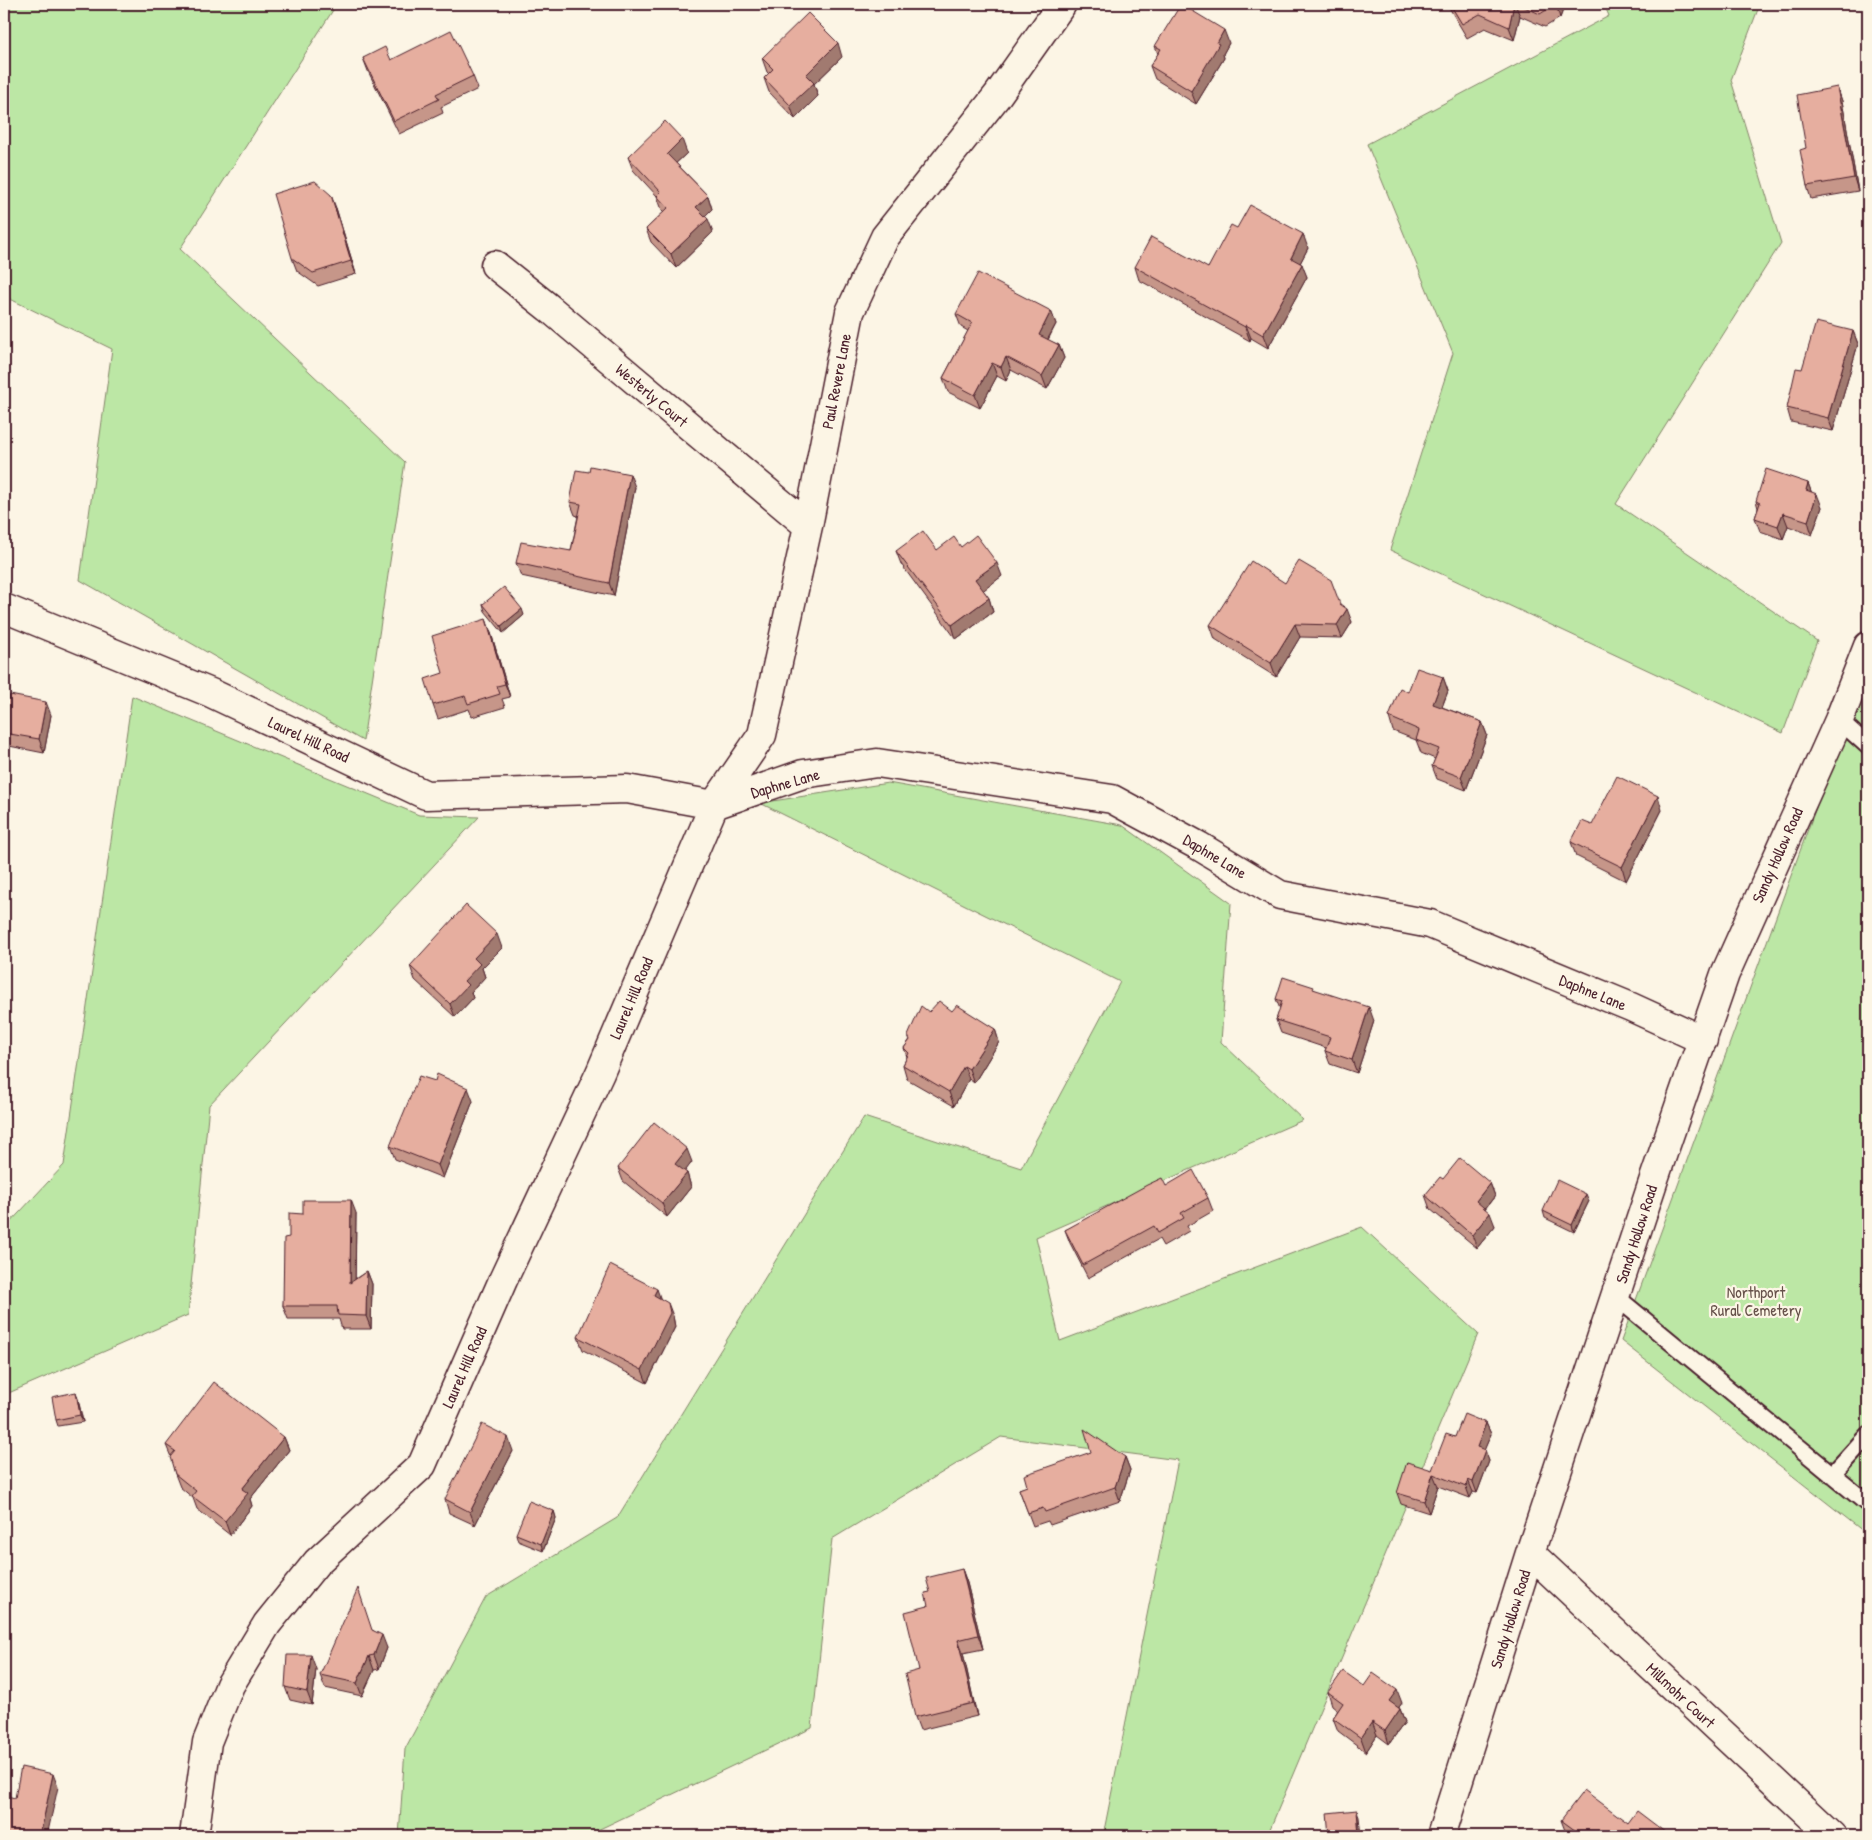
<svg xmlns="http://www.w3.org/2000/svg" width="1872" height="1840" font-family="'Patrick Hand',sans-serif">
<rect width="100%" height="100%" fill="#fcf5e5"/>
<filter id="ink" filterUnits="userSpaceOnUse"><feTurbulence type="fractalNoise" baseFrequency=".02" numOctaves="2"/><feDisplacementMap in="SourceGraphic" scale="10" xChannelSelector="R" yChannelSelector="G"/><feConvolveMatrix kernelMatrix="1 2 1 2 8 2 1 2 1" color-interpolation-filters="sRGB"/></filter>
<g filter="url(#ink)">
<!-- green -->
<path fill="#bce7a5" stroke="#838368" d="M 4,4 L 344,4 L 335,7 L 180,249 L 405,462 L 363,741 L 80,580 L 112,349 L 4,296 Z
M 1604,4 L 1760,4 L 1731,80 L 1781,243 L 1616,504 L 1817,641 L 1783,733 L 1390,550 L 1453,353 L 1367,144 L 1609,16 Z
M 1868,665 L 1868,1535 L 1621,1341 Z
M 132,696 L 419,815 L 479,817 L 209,1105 L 188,1315 L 4,1395 L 4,1229 L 64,1165 Z
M 888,783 L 1122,825 L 1231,903 L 1221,1042 L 1303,1120 L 1036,1237 L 1060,1341 L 1362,1227 L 1478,1334 L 1267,1836 L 1103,1836 L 1178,1460 L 1001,1437 L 832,1539 L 812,1728 L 585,1836 L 399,1836 L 405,1749 L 486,1597 L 617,1518 L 864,1117 L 1021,1168 L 1120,982 L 760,803 Z"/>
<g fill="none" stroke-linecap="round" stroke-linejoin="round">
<defs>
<path id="lane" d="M 1839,720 L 1868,746
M 1615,1296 L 1868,1504
M 1832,1475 L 1868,1435"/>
<path id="street" d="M 495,265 L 549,308 L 808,526
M 4,608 L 211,693 L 426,795 L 627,789 L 714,805 L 803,774 L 877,763 L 1112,799 L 1199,846 L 1280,895 L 1430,924 L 1631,1007 L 1703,1040
M 1530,1553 L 1832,1836
M 194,1836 L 207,1742 L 230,1685 L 267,1624 L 317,1562 L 422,1465 L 503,1280 L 600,1073 L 714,805 L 762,735 L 808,526 L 850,312 L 885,237 L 997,96 L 1062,4
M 1441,1836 L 1530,1553 L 1654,1179 L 1725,974 L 1839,720 L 1868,646"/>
</defs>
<!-- lane casing -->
<use href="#lane" stroke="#4a1f2b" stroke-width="20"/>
<!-- street casing -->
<use href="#street" stroke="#4a1f2b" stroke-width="31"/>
<!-- lane -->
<use href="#lane" stroke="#fcf5e5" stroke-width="16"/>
<!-- street -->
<use href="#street" stroke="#fcf5e5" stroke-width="28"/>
</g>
<!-- wall -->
<path fill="#c69689" stroke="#4a1f2b" d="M 1447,4 L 1563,4 L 1564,7 L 1560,18 L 1545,27 L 1520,16 L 1514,40 L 1485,28 L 1467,38 Z
M 1229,43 L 1223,54 L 1224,58 L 1196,104 L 1155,79 L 1150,66 L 1158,54 L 1155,46 Z
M 842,57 L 814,84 L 818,96 L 795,119 L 769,92 L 764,78 L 769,74 L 767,72 L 762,58 Z
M 363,58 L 391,60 L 473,76 L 478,89 L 441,107 L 443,113 L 399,134 L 368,71 Z
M 1837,87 L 1842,101 L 1858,191 L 1811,199 L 1807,186 L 1806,148 Z
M 687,153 L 676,163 L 708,196 L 712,209 L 705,216 L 713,232 L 676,268 L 651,242 L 646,229 L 664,212 L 662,210 L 657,196 L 633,170 L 628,157 Z
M 336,208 L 356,274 L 318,286 L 297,271 L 292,258 Z
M 1237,228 L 1308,248 L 1300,263 L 1307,277 L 1268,348 L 1251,338 L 1250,341 L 1139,280 L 1135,267 L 1208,268 Z
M 1051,311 L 1056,324 L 1048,340 L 1059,345 L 1064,358 L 1047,389 L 1011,370 L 1006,381 L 997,376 L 980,408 L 948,392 L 943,378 L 968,331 L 961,327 L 956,314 Z
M 1853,331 L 1858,344 L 1833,431 L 1791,422 L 1787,408 L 1802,369 Z
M 1808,483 L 1811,491 L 1822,507 L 1812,535 L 1788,526 L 1783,539 L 1760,531 L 1755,518 L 1758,508 L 1756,501 Z
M 635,487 L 614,596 L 521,576 L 516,563 L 571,551 L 578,516 L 575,515 L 570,502 Z
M 961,547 L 1002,576 L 983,590 L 989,598 L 993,612 L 956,639 L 901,564 L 896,551 L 937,550 Z
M 1285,583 L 1340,604 L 1352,622 L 1342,638 L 1300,637 L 1276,677 L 1215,639 L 1210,625 Z
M 483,604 L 524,615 L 503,633 L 485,611 Z
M 491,633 L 510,697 L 502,699 L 505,707 L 472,717 L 469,709 L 438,719 L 433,705 L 443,673 Z
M 1443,677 L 1448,691 L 1442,707 L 1482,722 L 1487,735 L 1466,790 L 1437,779 L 1432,766 L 1435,759 L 1421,753 L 1416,740 L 1393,731 L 1389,717 L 1408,692 Z
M 4,698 L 51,715 L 44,753 L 4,745 Z
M 1662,810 L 1626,881 L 1576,856 L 1571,842 L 1592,825 Z
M 502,948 L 482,968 L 485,977 L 471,992 L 473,998 L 455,1017 L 415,980 L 410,966 Z
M 1315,990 L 1374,1021 L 1357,1073 L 1330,1064 L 1325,1051 L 1326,1048 L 1281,1033 L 1276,1020 L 1280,1009 L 1276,999 Z
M 952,1011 L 995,1029 L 999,1042 L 974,1083 L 969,1079 L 954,1106 L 907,1079 L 903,1065 L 907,1057 L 904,1048 L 929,1012 Z
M 473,1101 L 443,1178 L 395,1159 L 390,1146 Z
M 692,1162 L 684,1172 L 687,1173 L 691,1187 L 667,1217 L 623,1181 L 618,1168 Z
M 1443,1179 L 1490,1183 L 1495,1196 L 1485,1209 L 1495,1226 L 1477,1248 L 1430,1209 L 1425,1195 Z
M 1166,1186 L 1208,1198 L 1213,1211 L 1187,1226 L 1189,1231 L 1163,1246 L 1159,1239 L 1088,1278 L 1070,1243 L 1065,1230 Z
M 1589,1201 L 1574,1232 L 1545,1218 L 1543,1211 Z
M 356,1213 L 355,1279 L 367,1271 L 372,1284 L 371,1329 L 342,1329 L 339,1319 L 288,1319 L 283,1306 L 289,1237 Z
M 661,1299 L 673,1316 L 675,1327 L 647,1383 L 583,1350 L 578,1337 Z
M 76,1392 L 78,1399 L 83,1422 L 58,1426 L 56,1420 Z
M 1486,1423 L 1491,1434 L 1484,1450 L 1489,1461 L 1477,1493 L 1473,1492 L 1470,1498 L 1438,1486 L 1429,1513 L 1401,1504 L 1397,1493 L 1432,1470 L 1455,1437 Z
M 284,1437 L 289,1450 L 250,1499 L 252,1506 L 230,1535 L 197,1509 L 193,1498 L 180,1487 L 175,1474 L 171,1457 L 166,1445 Z
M 513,1451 L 475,1525 L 449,1513 L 445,1499 Z
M 1125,1457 L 1130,1470 L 1120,1501 L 1050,1525 L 1048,1521 L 1033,1526 L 1019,1489 Z
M 554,1511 L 556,1518 L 543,1551 L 518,1541 L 516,1534 Z
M 962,1569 L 967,1583 L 983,1649 L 963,1653 L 977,1716 L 920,1730 L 915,1717 L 919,1670 L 930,1592 Z
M 373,1630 L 387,1648 L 379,1669 L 374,1670 L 362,1696 L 325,1688 L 320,1675 Z
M 316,1669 L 312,1705 L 290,1700 L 285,1687 Z
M 1328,1692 L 1402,1703 L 1399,1707 L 1400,1709 L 1405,1722 L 1389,1744 L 1377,1735 L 1366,1752 L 1338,1731 L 1333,1718 L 1338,1710 L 1332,1705 Z
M 1561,1820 L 1628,1823 L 1670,1836 L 1570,1836 L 1566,1833 Z"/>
<!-- shaded-wall -->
<path fill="#a17a6f" stroke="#4a1f2b" d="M 1514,4 L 1515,4 L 1520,16 L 1514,40 L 1509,27 Z
M 1556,4 L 1563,4 L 1564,7 L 1560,18 Z
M 1224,30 L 1229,43 L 1223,54 L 1224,58 L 1196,104 L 1191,91 Z
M 838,43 L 842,57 L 814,84 L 818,96 L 795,119 L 790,105 L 806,75 Z
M 1837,87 L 1842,101 L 1858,191 L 1854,178 Z
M 682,139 L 687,153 L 672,167 L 667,154 Z
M 331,195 L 336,208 L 356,274 L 351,261 Z
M 708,196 L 712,209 L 701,220 L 696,207 Z
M 708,219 L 713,232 L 676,268 L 671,254 Z
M 1303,234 L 1308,248 L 1296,271 L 1291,258 Z
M 1302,264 L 1307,277 L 1268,348 L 1263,335 Z
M 1051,311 L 1056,324 L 1043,348 L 1039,335 Z
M 1246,325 L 1251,338 L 1250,341 L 1245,327 Z
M 1853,331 L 1858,344 L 1833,431 L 1828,418 Z
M 1059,345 L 1064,358 L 1047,389 L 1042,376 Z
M 1006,357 L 1011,370 L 1006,381 L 1001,367 Z
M 992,363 L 997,376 L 980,408 L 975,395 Z
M 630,474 L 635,487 L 614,596 L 609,583 Z
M 1808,483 L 1813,497 L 1806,490 Z
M 1817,494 L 1822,507 L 1812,535 L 1808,521 Z
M 1783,513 L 1788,526 L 1783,539 L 1778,526 Z
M 997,563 L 1002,576 L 980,593 L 975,579 Z
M 989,598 L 993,612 L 956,639 L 952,625 Z
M 522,609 L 524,615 L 503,633 L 501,626 Z
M 1347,609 L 1352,622 L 1342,638 L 1337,625 Z
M 486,619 L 491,633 L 510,697 L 505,684 Z
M 1295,624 L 1300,637 L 1276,677 L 1271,663 Z
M 1443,677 L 1448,691 L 1438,717 L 1433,704 Z
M 46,702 L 51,715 L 44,753 L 39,739 Z
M 1482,722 L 1487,735 L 1466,790 L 1461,777 Z
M 1658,796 L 1662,810 L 1626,881 L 1622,867 Z
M 497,934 L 502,948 L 482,968 L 485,977 L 471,992 L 473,998 L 455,1017 L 450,1004 L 464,981 L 474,958 Z
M 1369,1007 L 1374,1021 L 1357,1073 L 1352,1060 Z
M 995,1029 L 999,1042 L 974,1083 L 969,1069 Z
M 964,1066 L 969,1079 L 954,1106 L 949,1092 Z
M 468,1088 L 473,1101 L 443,1178 L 438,1165 Z
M 687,1149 L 692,1162 L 680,1178 L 675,1164 Z
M 687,1173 L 691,1187 L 667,1217 L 662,1203 Z
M 1490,1183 L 1495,1196 L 1480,1214 L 1476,1201 Z
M 1586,1194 L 1589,1201 L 1574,1232 L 1572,1225 Z
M 351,1200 L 356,1213 L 355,1296 L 350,1283 Z
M 1490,1213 L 1495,1226 L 1477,1248 L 1472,1235 Z
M 367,1271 L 372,1284 L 371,1329 L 366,1316 Z
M 657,1289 L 662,1303 L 654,1295 Z
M 668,1303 L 673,1316 L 675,1327 L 647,1383 L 642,1370 Z
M 76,1392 L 78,1399 L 83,1422 L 80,1415 Z
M 1486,1423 L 1491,1434 L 1481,1458 L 1477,1447 Z
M 284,1437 L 289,1450 L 250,1499 L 252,1506 L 230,1535 L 225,1521 L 242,1489 Z
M 508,1437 L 513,1451 L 475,1525 L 470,1512 Z
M 1485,1450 L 1489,1461 L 1477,1493 L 1473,1482 Z
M 1125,1457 L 1130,1470 L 1120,1501 L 1115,1487 Z
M 1433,1474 L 1438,1486 L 1429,1513 L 1424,1501 Z
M 1468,1480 L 1473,1492 L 1470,1498 L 1466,1487 Z
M 554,1511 L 556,1518 L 543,1551 L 541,1544 Z
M 962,1569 L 967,1583 L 983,1649 L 978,1635 Z
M 382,1635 L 387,1648 L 379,1669 L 374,1655 Z
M 958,1640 L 963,1653 L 977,1716 L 973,1703 Z
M 311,1655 L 316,1669 L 312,1705 L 307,1692 Z
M 369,1656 L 374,1670 L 362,1696 L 357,1683 Z
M 1397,1690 L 1402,1703 L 1394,1714 L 1389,1701 Z
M 1400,1709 L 1405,1722 L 1389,1744 L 1385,1731 Z
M 1372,1722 L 1377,1735 L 1366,1752 L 1361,1738 Z
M 53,1774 L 58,1787 L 47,1836 L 40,1836 Z
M 1357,1810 L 1359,1817 L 1361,1836 L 1359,1836 Z"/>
<!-- building -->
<path fill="#e6ae9f" stroke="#4a1f2b" d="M 1181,4 L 1224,30 L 1217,43 L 1219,44 L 1191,91 L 1150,66 L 1161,49 L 1155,46 Z
M 1450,4 L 1514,4 L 1509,27 L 1480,14 L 1462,24 Z
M 1518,4 L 1556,4 L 1540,14 Z
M 808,13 L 838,43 L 806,75 L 814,83 L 790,105 L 764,78 L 773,69 L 762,58 Z
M 451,30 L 473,76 L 436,94 L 439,99 L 394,121 L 363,58 L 385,47 L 391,60 Z
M 1837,87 L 1854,178 L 1807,186 L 1800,150 L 1806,148 L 1797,95 Z
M 665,121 L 682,139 L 667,154 L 708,196 L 696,207 L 708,219 L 671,254 L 646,229 L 668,208 L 657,196 L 661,192 L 628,157 Z
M 315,181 L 331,195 L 351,261 L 313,273 L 292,258 L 273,194 Z
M 1250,205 L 1303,234 L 1291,258 L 1302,264 L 1263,335 L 1246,325 L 1245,327 L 1135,267 L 1151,237 L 1208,268 L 1231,225 L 1237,228 Z
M 978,273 L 1051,311 L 1039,335 L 1059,345 L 1042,376 L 1006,357 L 1001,367 L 992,363 L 975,395 L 943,378 L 972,323 L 956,314 Z
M 1816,322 L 1853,331 L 1828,418 L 1787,408 L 1796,368 L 1802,369 Z
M 590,466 L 630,474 L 609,583 L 516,563 L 521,542 L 571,551 L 581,504 L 570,502 L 576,470 L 589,472 Z
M 1766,469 L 1808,483 L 1806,490 L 1817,494 L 1808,521 L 1783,513 L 1778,526 L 1755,518 L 1760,503 L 1756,501 Z
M 923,531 L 937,550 L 954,537 L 961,547 L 976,535 L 997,563 L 975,579 L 989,598 L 952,625 L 896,551 Z
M 1251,561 L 1285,583 L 1299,561 L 1331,580 L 1340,604 L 1347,609 L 1337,625 L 1295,624 L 1271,663 L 1210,625 Z
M 504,587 L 522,609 L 501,626 L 483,604 Z
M 486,619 L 505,684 L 497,686 L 500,694 L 468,704 L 465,696 L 433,705 L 425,679 L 443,673 L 432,636 Z
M 1417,668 L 1443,677 L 1433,704 L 1482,722 L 1461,777 L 1432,766 L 1439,749 L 1416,740 L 1419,730 L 1389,717 L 1400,688 L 1408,692 Z
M 10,695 L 46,702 L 39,739 L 4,733 L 4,698 L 9,699 Z
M 1617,776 L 1658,796 L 1622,867 L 1571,842 L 1582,821 L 1592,825 Z
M 466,905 L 497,934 L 474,958 L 480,964 L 464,981 L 468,985 L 450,1004 L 410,966 Z
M 1283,977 L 1314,987 L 1313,989 L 1369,1007 L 1352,1060 L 1325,1051 L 1330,1037 L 1276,1020 L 1282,1001 L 1276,999 Z
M 939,1001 L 952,1011 L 957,1005 L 995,1029 L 969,1069 L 964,1066 L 949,1092 L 903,1065 L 909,1053 L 904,1048 L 910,1040 L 908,1036 L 921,1006 L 929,1012 Z
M 437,1074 L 468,1088 L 438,1165 L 390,1146 L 419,1076 L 435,1081 Z
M 654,1122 L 687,1149 L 675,1164 L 687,1173 L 662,1203 L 618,1168 Z
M 1460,1158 L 1490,1183 L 1476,1201 L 1490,1213 L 1472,1235 L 1425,1195 L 1440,1177 L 1443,1179 Z
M 1193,1170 L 1208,1198 L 1181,1213 L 1184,1218 L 1158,1233 L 1154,1226 L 1083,1265 L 1065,1230 L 1147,1185 L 1162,1178 L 1166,1186 Z
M 1557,1180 L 1586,1194 L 1572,1225 L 1543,1211 Z
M 303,1200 L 351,1200 L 350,1283 L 367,1271 L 366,1316 L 338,1315 L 337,1306 L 283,1306 L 284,1238 L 289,1237 L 289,1213 L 303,1214 Z
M 610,1265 L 657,1289 L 654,1295 L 668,1303 L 670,1313 L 642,1370 L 578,1337 Z
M 214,1382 L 284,1437 L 242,1489 L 248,1493 L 225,1521 L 192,1496 L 196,1491 L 175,1474 L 170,1457 L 175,1451 L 166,1445 Z
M 76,1392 L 80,1415 L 56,1420 L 52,1397 Z
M 1464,1414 L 1486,1423 L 1477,1447 L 1485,1450 L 1473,1482 L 1468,1480 L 1466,1487 L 1433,1474 L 1424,1501 L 1397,1493 L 1407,1462 L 1432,1470 L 1446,1434 L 1455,1437 Z
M 482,1424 L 508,1437 L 470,1512 L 445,1499 Z
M 1084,1429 L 1125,1457 L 1115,1487 L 1045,1512 L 1043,1508 L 1028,1513 L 1019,1489 L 1027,1486 L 1024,1475 L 1091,1452 Z
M 529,1501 L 554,1511 L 541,1544 L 516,1534 Z
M 962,1569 L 978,1635 L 958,1640 L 973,1703 L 915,1717 L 905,1674 L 919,1670 L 905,1612 L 928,1606 L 925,1593 L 930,1592 L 926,1578 Z
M 358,1588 L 372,1630 L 382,1635 L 374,1655 L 369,1656 L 357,1683 L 320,1675 Z
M 287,1655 L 311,1655 L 307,1692 L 285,1687 Z
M 1343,1671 L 1364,1686 L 1373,1673 L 1397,1690 L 1389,1701 L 1400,1709 L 1385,1731 L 1372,1722 L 1361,1738 L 1333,1718 L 1343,1703 L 1328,1692 Z
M 21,1767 L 53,1774 L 40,1836 L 4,1836 L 4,1810 L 7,1796 L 15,1798 Z
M 1584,1790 L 1628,1823 L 1637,1811 L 1670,1836 L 1583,1836 L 1561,1820 Z
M 1357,1810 L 1359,1836 L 1329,1836 L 1327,1813 Z
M 737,1830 L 761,1836 L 736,1836 Z"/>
</g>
<g text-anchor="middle" stroke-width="4.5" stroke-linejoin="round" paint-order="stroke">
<!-- street labels -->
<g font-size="16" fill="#4a1f2b" stroke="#fcf5e5">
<text transform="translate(836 381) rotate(-79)" y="6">Paul Revere Lane</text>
<text transform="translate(652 395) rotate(40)" y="6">Westerly Court</text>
<text transform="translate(309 739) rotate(25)" y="6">Laurel Hill Road</text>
<text transform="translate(785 783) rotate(-16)" y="6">Daphne Lane</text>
<text transform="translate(1777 855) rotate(-66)" y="6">Sandy Hollow Road</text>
<text transform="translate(1215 856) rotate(31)" y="6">Daphne Lane</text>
<text transform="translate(1593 992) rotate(22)" y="6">Daphne Lane</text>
<text transform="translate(631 998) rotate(-67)" y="6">Laurel Hill Road</text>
<text transform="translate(1636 1234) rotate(-72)" y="6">Sandy Hollow Road</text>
<text transform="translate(464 1367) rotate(-66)" y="6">Laurel Hill Road</text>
<text transform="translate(1510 1619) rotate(-73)" y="6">Sandy Hollow Road</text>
<text transform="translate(1681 1695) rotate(43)" y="6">Millmohr Court</text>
</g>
<!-- park labels -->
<g font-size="16" fill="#66514a" stroke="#fcf5e5">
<text x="1756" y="1298">Northport<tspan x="1756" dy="18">Rural Cemetery</tspan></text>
</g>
</g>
<!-- margin -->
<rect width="1872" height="1840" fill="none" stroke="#fcf5e5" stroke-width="20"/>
<rect x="10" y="10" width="1852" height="1820" fill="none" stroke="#4a1f2b" stroke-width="2" filter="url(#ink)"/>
</svg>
